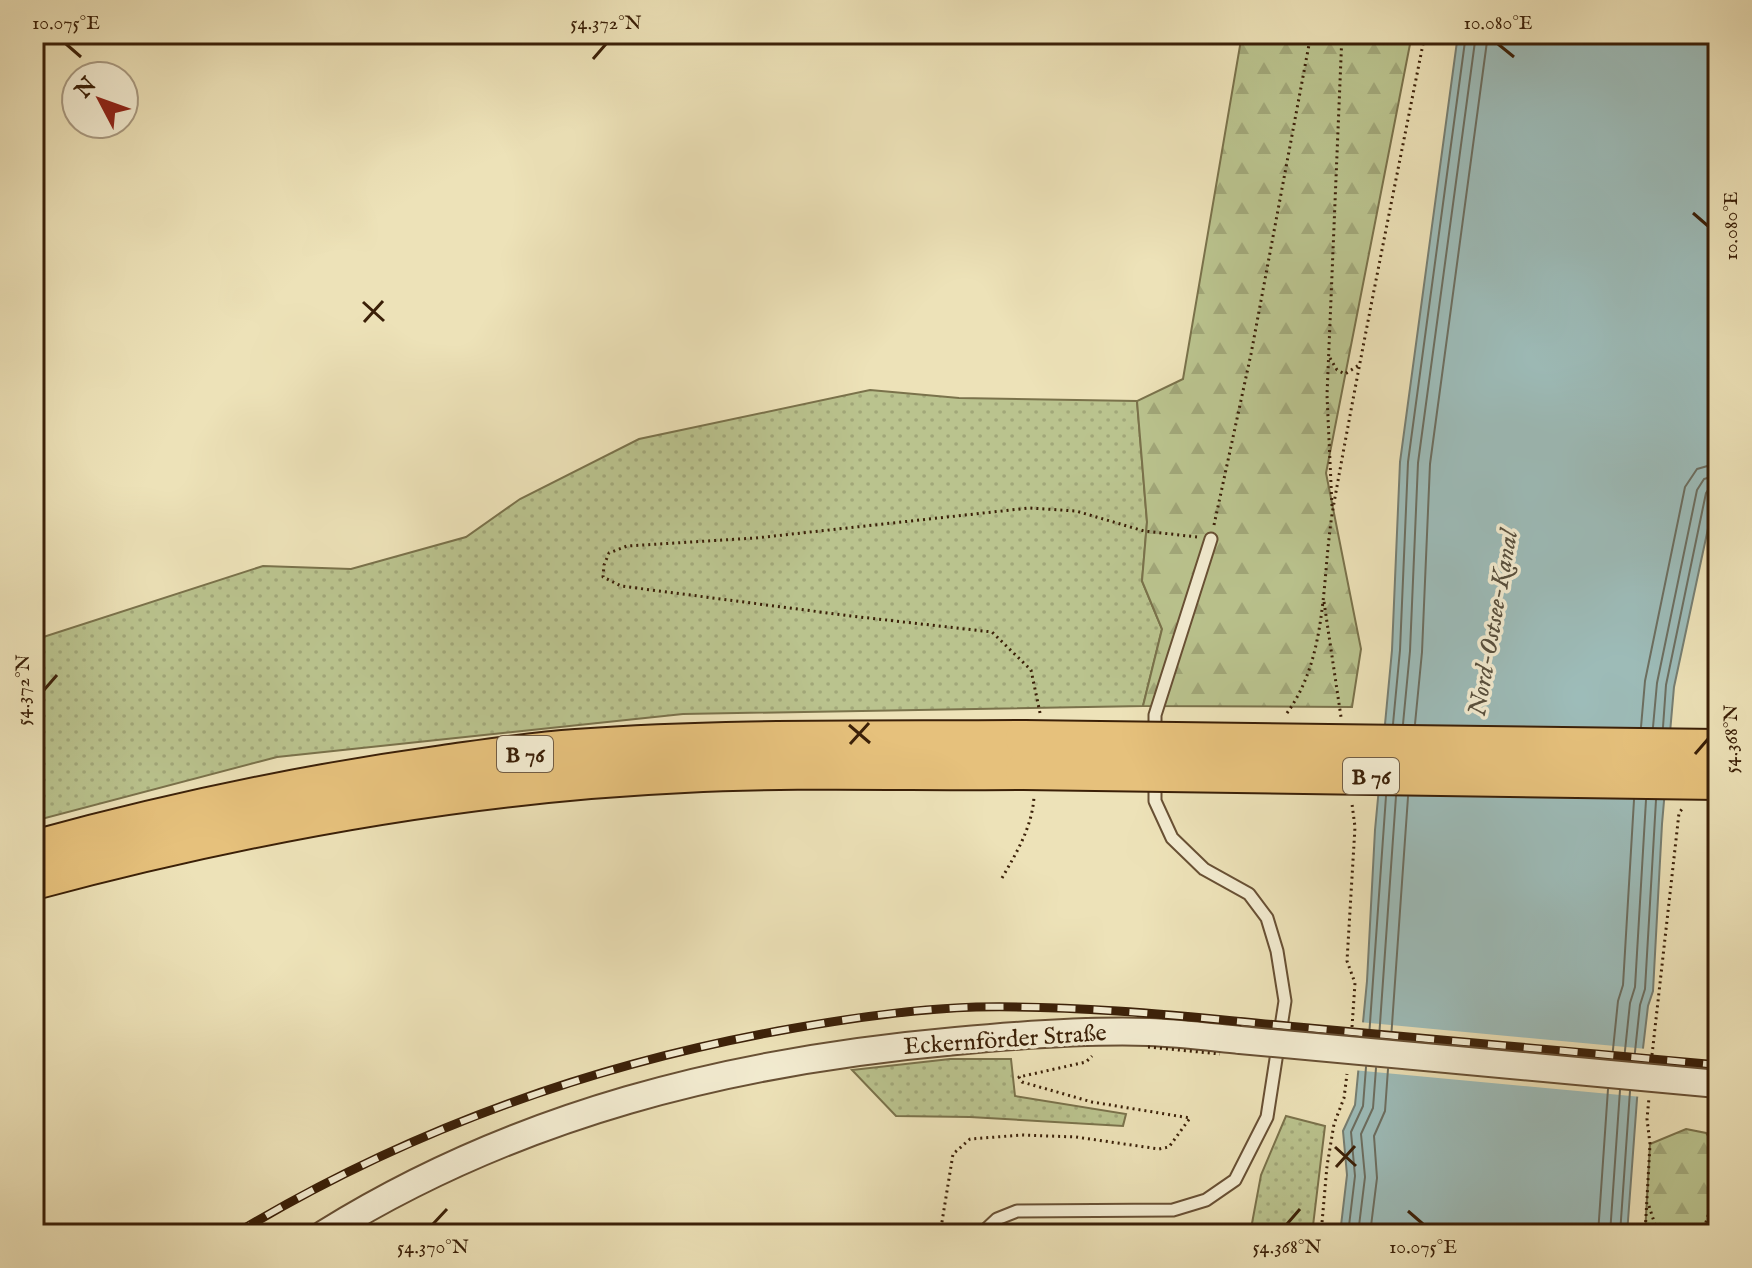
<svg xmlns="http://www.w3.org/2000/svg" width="1752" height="1268" font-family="'IM FELL English',serif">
<defs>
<pattern id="grass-dots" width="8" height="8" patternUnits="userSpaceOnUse" patternTransform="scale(2)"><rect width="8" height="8" fill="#bac38e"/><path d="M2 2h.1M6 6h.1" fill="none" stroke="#a1a779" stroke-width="1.8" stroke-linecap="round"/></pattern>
<pattern id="forest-firs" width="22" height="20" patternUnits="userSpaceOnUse" patternTransform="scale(2)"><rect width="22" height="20" fill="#bac38e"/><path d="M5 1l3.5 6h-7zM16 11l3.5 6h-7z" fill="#a1a779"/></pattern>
</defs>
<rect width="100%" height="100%" fill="#ede2b8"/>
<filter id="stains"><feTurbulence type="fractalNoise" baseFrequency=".0025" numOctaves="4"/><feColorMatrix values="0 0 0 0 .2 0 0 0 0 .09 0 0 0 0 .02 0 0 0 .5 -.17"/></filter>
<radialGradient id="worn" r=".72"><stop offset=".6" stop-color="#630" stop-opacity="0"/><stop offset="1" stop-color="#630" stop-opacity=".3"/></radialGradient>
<!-- grass -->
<path fill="url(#grass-dots)" stroke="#7a724b" stroke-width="2" d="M 870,390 L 959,398 L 1137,401 L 1147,522 L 1142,581 L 1162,629 L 1143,706 L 683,714 L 277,757 L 34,821 L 34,640 L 263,566 L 351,569 L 466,537 L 520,499 L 639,439 Z
M 950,1059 L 1011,1059 L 1015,1096 L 1126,1114 L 1123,1126 L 970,1117 L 896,1116 L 852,1070 Z
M 1286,1116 L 1325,1126 L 1312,1234 L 1250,1234 L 1261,1175 Z"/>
<!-- forest -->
<path fill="url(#forest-firs)" stroke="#7a724b" stroke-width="2" d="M 1242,34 L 1412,34 L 1326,473 L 1361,649 L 1352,707 L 1143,706 L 1162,629 L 1142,581 L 1147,522 L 1137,401 L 1183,379 Z
M 1686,1129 L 1706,1133 L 1718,1150 L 1718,1234 L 1645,1234 L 1650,1144 Z"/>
<!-- water -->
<path fill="#9dbcb9" stroke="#767e72" stroke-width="2" d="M 1458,34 L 1718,34 L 1718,482 L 1674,687 L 1662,824 L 1653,991 L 1648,1006 L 1637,1099 L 1627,1234 L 1340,1234 L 1347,1175 L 1343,1131 L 1355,1105 L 1367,981 L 1375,830 L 1392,650 L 1400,462 Z"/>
<!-- pier -->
<path fill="#ede2b8" d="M 1359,1022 L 1647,1049 L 1642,1097 L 1353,1070 Z"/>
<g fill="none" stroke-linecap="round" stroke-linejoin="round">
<!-- shore -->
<path stroke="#6c6e60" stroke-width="2" d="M 1393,724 L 1400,650 L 1408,462 L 1466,34
M 1403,724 L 1410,651 L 1418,463 L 1476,34
M 1415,724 L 1422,652 L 1430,464 L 1488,34
M 1641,727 L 1645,681 L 1685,487 L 1697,469 L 1718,463
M 1653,727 L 1657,683 L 1697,490 L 1704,479 L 1718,475
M 1663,727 L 1666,685 L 1706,493 L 1710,487 L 1718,485
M 1369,1037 L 1386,796
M 1379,1038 L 1396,796
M 1391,1039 L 1408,797
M 1612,1059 L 1618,1001 L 1623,985 L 1634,800
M 1624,1060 L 1630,1003 L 1635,987 L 1646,800
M 1634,1061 L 1640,1005 L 1645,989 L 1656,800
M 1348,1234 L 1355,1176 L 1351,1132 L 1363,1106 L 1366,1067
M 1358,1234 L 1365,1177 L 1361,1134 L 1373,1108 L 1376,1068
M 1370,1234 L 1377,1178 L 1374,1136 L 1385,1111 L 1388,1069
M 1598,1234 L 1608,1089
M 1610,1234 L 1620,1090
M 1620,1234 L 1630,1091"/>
<defs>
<path id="service" d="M 1155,737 L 1155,715 L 1211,539
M 981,1234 L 997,1219 L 1017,1211 L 1173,1210 L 1206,1200 L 1235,1180 L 1267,1117 L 1285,1001 L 1277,951 L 1267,918 L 1249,894 L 1204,869 L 1172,838 L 1155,801 L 1155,778"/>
<path id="tertiary" d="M 324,1234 C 517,1114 731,1061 956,1041 C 1019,1035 1085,1030 1149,1032 C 1179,1033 1210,1037 1240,1040"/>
<path id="trunk" d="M 34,849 C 169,812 305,783 443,764 C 487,758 532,751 576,748 C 725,737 875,740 1024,739
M 34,881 C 247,824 464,784 684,774 C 797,768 911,772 1024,771"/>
</defs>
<!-- service casing -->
<use href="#service" stroke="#685034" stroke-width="15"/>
<!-- tertiary casing -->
<use href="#tertiary" stroke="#685034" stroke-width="30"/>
<!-- trunk casing -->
<use href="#trunk" stroke="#3b2008" stroke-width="40"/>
<!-- path -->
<path stroke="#3b2008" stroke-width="3" stroke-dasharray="2 4" stroke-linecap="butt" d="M 1330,358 L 1337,370 L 1345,374 L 1359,365
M 1332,506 L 1327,395 L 1342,34
M 1214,525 L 1251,354 L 1311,34
M 1324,602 L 1341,717
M 1040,713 L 1031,670 L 992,632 L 851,616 L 621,586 L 603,577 L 604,565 L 609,553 L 627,546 L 756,538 L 1029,508 L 1076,511 L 1144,531 L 1197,537
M 1287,713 C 1330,654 1321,572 1334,503 C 1362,346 1394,190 1425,34
M 1002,878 C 1017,852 1032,827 1034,797
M 1352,1027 L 1355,983 L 1347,961 L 1355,827 L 1352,804
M 1652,1055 L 1679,813 L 1682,809
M 1649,1206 L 1658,1234
M 940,1234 L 953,1154 L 970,1139 L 1022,1135 L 1076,1137 L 1159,1149 L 1169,1147 L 1190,1118 L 1092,1102 L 1022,1082 L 1019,1077 L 1086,1062 L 1092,1056
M 1321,1234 L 1327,1166 L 1334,1124 L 1344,1098 L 1347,1074
M 1645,1234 L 1650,1144 L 1647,1119 L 1649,1098
M 1702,1234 L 1718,1186"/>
<!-- service -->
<use href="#service" stroke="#f3ecd1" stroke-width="11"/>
<!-- tertiary -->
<use href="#tertiary" stroke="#f3ecd1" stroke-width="26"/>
<!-- trunk -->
<use href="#trunk" stroke="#e6c17c" stroke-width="36"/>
<defs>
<path id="rail" d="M 235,1234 C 402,1133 587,1066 778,1031 C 844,1019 910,1009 976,1007 C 1084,1005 1191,1017 1298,1027 C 1438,1040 1578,1052 1718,1065"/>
</defs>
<!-- rail casing -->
<use href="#rail" stroke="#3b2008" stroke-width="9"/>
<!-- rail -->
<use href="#rail" stroke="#f3ecd1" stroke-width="6" stroke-dasharray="18" stroke-linecap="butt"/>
<defs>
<path id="tertiary-bridge" d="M 1240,1040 L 1718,1084"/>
<path id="trunk-bridge" d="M 1024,739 L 1718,748
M 1024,771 L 1718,781"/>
</defs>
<!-- tertiary-bridge casing -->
<use href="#tertiary-bridge" stroke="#685034" stroke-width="30" stroke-linecap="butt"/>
<!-- trunk-bridge casing -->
<use href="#trunk-bridge" stroke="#3b2008" stroke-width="40" stroke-linecap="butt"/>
<!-- path-bridge -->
<path stroke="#3b2008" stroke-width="3" stroke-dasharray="2 4" stroke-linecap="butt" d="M 1148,1047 L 1220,1054"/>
<!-- tertiary-bridge -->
<use href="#tertiary-bridge" stroke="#f3ecd1" stroke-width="26"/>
<!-- trunk-bridge -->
<use href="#trunk-bridge" stroke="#e6c17c" stroke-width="36"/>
</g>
<!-- ticks -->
<path fill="none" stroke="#3b2008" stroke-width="3" d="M 66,44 L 81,57M 1498,44 L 1514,57M 593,59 L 606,44M 1693,213 L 1708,226M 363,302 L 384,321M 364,322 L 383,301M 44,690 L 57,675M 849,725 L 870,743M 850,744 L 869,723M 1695,754 L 1708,739M 1335,1147 L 1356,1166M 1336,1167 L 1355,1146M 1408,1211 L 1423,1224M 433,1224 L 447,1209M 1287,1224 L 1300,1209"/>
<g text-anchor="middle" stroke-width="7" stroke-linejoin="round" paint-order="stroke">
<!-- shield labels -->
<g fill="#f3ecd1" stroke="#725d44" stroke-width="2">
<rect x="497" y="736" width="56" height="36" rx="6"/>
<rect x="1343" y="758" width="56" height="36" rx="6"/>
</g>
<g font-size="22" font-weight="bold" fill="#3b2008">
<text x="525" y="762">B 76</text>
<text x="1371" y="784">B 76</text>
</g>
<!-- street labels -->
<g font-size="24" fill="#3b2008" stroke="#f3ecd1">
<text transform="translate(1005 1039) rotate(-4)" y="8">Eckernförder Straße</text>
</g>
<!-- water labels -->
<g font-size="26" font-style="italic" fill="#584f3d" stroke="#f3ecd1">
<text transform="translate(1492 623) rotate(-80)" y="9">Nord-Ostsee-Kanal</text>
</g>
</g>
<!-- margin -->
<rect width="1752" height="1268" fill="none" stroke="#ede2b8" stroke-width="88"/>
<!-- north arrow -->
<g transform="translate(100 100) rotate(311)"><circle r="38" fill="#f3ecd1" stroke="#a99a81" stroke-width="2"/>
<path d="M0-6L14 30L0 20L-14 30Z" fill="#8f2418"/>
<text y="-12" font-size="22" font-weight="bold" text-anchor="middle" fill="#3b2008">N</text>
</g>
<rect x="44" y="44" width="1664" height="1180" fill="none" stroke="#3b2008" stroke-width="3"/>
<g font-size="20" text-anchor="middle" fill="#3b2008">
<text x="66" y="29">10.075°E</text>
<text x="606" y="29">54.372°N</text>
<text x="1498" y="29">10.080°E</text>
<text transform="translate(1730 226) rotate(-90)" y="7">10.080°E</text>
<text transform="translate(22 690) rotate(-90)" y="7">54.372°N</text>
<text transform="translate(1730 739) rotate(-90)" y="7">54.368°N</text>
<text x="433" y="1253">54.370°N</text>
<text x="1287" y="1253">54.368°N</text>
<text x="1423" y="1253">10.075°E</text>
</g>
<rect width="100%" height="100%" filter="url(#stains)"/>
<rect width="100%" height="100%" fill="url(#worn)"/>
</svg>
